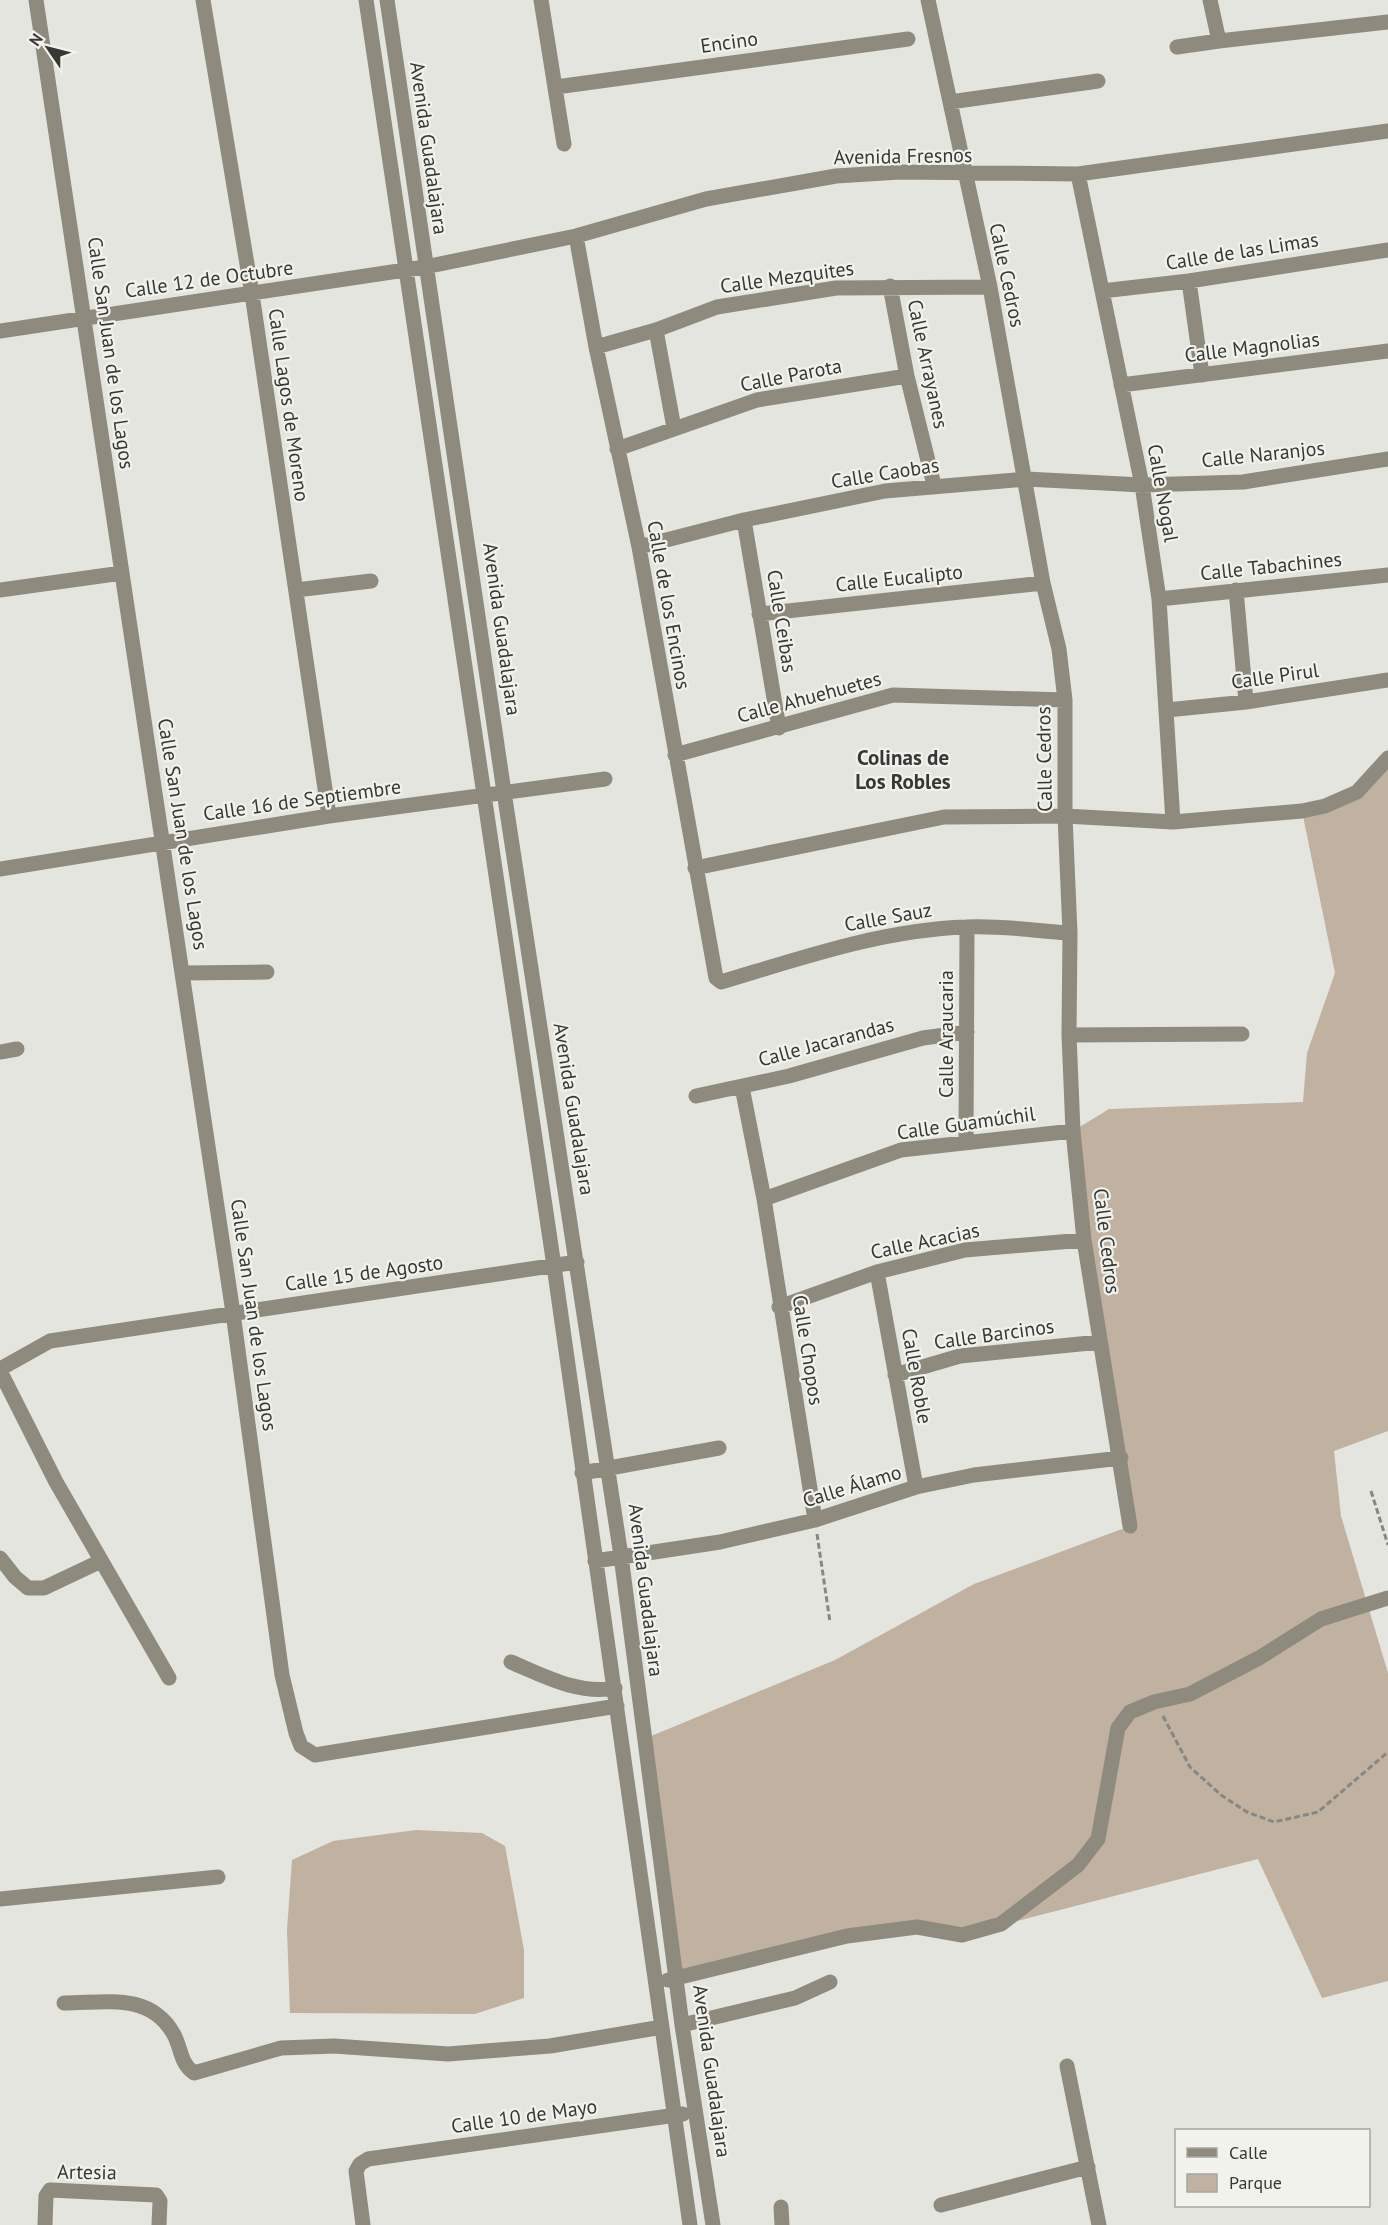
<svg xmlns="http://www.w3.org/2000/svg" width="1388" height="2225" font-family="'PT Sans',sans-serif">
<rect width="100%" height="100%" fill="#e4e5df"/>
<!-- green -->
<path fill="#c1b1a0" d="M 1388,753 L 1388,1431 L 1334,1451 L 1341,1516 L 1388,1673 L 1388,1981 L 1322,1998 L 1258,1859 L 962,1935 L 917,1927 L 677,1978 L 644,1739 L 835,1660 L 974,1584 L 1130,1526 L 1073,1131 L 1109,1109 L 1303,1102 L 1307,1053 L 1335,973 L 1302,811 L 1345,799 Z
M 416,1830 L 482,1833 L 505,1846 L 524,1950 L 524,1998 L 475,2014 L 290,2013 L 287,1930 L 292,1860 L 333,1841 Z"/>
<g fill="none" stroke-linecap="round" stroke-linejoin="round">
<!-- path -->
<path stroke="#878784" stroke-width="3" stroke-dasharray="6 3" stroke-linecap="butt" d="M 1371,1491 L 1388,1545
M 817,1534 L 830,1622
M 1163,1716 L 1190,1767 L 1221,1795 L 1247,1812 L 1274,1822 L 1318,1812 L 1388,1752"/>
<!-- minor -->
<path stroke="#8e8a7e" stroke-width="15" d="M 36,0 L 233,1313 L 282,1675 L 296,1733 L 301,1746 L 315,1755 L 617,1706
M 203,0 L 252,294 L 329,816
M 366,0 L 554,1266 L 690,2225
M 387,0 L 504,792 L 621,1556 L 682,2025 L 713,2225
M 541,0 L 564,144
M 928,0 L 990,287 L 1043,583 L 1059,649 L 1065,700 L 1065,816 L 1070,933 L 1069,1035 L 1073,1131 L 1084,1240 L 1130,1526
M 1210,0 L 1219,41 L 1388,22
M 1177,47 L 1219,41
M 556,87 L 908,39
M 950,102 L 1098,81
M 1078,174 L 1142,485 L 1159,599 L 1173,822
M 576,236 L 596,347 L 639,547 L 716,978 L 721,982 C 802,958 881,930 966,927 C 1000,925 1036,931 1070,933
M 1189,281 L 1202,375
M 890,286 L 907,376 L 934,485
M 1102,291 L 1189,281 L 1388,250
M 656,330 L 674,428
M 0,331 L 425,267 L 576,236 L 706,199 L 836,176 L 900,172 L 1078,174 L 1388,131
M 596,347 L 656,330 L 717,307 L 836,288 L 990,287
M 1121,385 L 1388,351
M 617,449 L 757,400 L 907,376
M 744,520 L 779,728
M 639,547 L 744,520 L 885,491 L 1026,479 L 1142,485 L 1243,482 L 1388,459
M 0,590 L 122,573
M 296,590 L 371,581
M 1236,590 L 1246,702
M 1159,599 L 1388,575
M 759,614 L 1043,583
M 1167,710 L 1246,702 L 1388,680
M 675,755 L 893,695 L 1065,700
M 695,868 L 944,817 L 1065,816 L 1173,822 L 1302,811 L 1325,806 L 1357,792 L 1388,758
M 0,869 L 329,816 L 605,779
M 183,973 L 267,972
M 1069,1035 L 1242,1034
M 0,1052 L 17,1049
M 742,1087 L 764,1199 L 815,1520
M 696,1096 L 789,1076 L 923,1038 L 967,1032
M 966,1142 L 967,927
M 764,1199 L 901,1150 L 1073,1131
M 877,1272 L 916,1487
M 779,1307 L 877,1272 L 965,1250 L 1084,1240
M 0,1369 L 50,1341 L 577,1262
M 0,1371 L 56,1482 L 169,1678
M 895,1375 L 960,1356 L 1100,1342
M 582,1473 L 719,1448
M 0,1558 L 15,1577 L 28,1588 L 44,1588 L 101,1561
M 595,1561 L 720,1542 L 815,1520 L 916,1487 L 974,1475 L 1121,1458
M 511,1662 C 544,1676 579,1695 615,1688
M 0,1899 L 218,1877
M 668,1980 L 847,1936 L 917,1927 L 962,1935 L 1001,1924 L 1078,1865 L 1098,1839 L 1118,1728 L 1130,1712 L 1154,1702 L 1190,1694 L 1259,1658 L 1321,1619 L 1388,1598
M 64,2003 C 105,2003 149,1992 173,2033 C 182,2048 179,2062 194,2073 L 281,2048 L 334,2046 L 448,2054 L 550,2046 L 662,2027
M 682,2025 L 795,1998 L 830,1982
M 1067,2066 L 1099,2225
M 941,2205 L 1088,2167
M 781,2207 L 782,2225
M 45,2225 L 46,2196 L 50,2190 L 156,2195 L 160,2201 L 159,2225
M 363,2225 L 356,2171 L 360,2164 L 368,2159 L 683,2114"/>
</g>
<g text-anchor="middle" stroke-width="4.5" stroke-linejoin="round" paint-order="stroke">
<!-- street labels -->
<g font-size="20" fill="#373735" stroke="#f2f2ed">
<text transform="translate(729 42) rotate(-8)" y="7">Encino</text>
<text transform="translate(429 148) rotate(82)" y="7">Avenida Guadalajara</text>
<text transform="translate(903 156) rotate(-1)" y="7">Avenida Fresnos</text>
<text transform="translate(1242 251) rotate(-9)" y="7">Calle de las Limas</text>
<text transform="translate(1007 275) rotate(78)" y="7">Calle Cedros</text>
<text transform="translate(787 277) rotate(-8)" y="7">Calle Mezquites</text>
<text transform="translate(209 279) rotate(-8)" y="7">Calle 12 de Octubre</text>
<text transform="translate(1252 347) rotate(-7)" y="7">Calle Magnolias</text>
<text transform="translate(111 353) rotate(82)" y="7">Calle San Juan de los Lagos</text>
<text transform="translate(928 364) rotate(78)" y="7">Calle Arrayanes</text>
<text transform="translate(791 375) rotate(-11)" y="7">Calle Parota</text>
<text transform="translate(289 405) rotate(82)" y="7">Calle Lagos de Moreno</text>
<text transform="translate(1263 454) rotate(-6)" y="7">Calle Naranjos</text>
<text transform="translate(885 473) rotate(-9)" y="7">Calle Caobas</text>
<text transform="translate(1163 493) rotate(80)" y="7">Calle Nogal</text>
<text transform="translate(1271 566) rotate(-6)" y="7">Calle Tabachines</text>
<text transform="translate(899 578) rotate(-6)" y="7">Calle Eucalipto</text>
<text transform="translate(669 605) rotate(80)" y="7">Calle de los Encinos</text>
<text transform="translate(782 621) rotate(81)" y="7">Calle Ceibas</text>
<text transform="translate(502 629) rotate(82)" y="7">Avenida Guadalajara</text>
<text transform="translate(1275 676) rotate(-8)" y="7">Calle Pirul</text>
<text transform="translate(809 697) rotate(-15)" y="7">Calle Ahuehuetes</text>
<text transform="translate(1044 759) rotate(-91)" y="7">Calle Cedros</text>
<text transform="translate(302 800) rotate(-8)" y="7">Calle 16 de Septiembre</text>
<text transform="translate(183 834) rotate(81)" y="7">Calle San Juan de los Lagos</text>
<text transform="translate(888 917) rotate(-10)" y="7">Calle Sauz</text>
<text transform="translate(946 1034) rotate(-90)" y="7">Calle Araucaria</text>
<text transform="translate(826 1042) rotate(-15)" y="7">Calle Jacarandas</text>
<text transform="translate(574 1109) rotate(81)" y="7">Avenida Guadalajara</text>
<text transform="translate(966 1123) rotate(-8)" y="7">Calle Guamúchil</text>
<text transform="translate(925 1241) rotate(-12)" y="7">Calle Acacias</text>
<text transform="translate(1107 1241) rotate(83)" y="7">Calle Cedros</text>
<text transform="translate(364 1273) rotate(-8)" y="7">Calle 15 de Agosto</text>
<text transform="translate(254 1315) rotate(82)" y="7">Calle San Juan de los Lagos</text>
<text transform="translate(994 1334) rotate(-8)" y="7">Calle Barcinos</text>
<text transform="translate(808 1350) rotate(81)" y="7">Calle Chopos</text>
<text transform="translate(917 1376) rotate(80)" y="7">Calle Roble</text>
<text transform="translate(852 1486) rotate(-17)" y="7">Calle Álamo</text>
<text transform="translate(646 1590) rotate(83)" y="7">Avenida Guadalajara</text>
<text transform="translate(712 2071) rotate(82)" y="7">Avenida Guadalajara</text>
<text transform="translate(524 2116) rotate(-8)" y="7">Calle 10 de Mayo</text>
<text transform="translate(87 2172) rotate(1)" y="7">Artesia</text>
</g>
<!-- neighbourhood labels -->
<g font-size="21" font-weight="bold" fill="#373735" stroke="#f2f2ed">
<text x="903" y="765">Colinas de<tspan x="903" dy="24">Los Robles</tspan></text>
</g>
</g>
<!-- legend -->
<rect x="1175" y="2129" width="195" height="78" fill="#f2f2ed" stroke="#a7a7a3" stroke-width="1.5"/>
<rect x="1187" y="2148" width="30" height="9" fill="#8e8a7e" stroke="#a7a7a3" stroke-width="1.5"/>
<text x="1229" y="2159" font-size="18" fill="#373735">Calle</text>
<rect x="1187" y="2174" width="30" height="18" fill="#c1b1a0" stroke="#a7a7a3" stroke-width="1.5"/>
<text x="1229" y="2189" font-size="18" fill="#373735">Parque</text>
<!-- north arrow -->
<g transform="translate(48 48) rotate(305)" stroke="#f2f2ed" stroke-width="4.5" paint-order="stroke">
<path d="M0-4.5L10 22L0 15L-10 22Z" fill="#373735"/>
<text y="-9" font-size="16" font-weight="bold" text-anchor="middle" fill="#373735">N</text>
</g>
</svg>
